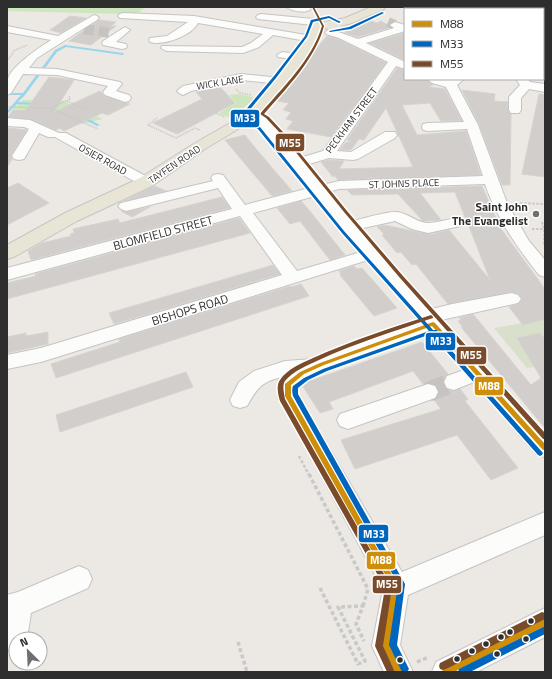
<svg xmlns="http://www.w3.org/2000/svg" width="552" height="679" font-family="'Titillium Web',sans-serif">
<rect width="100%" height="100%" fill="#ece8e4"/>
<!-- green -->
<path fill="#cee6be" d="M 7,7 L 127,7 L 144,8 L 137,14 L 126,14 L 7,11 Z
M 239,94 L 256,98 L 231,118 L 219,113 L 236,103 L 229,95 Z
M 23,100 L 63,101 L 103,119 L 81,124 L 50,110 L 13,109 Z"/>
<!-- cemetery -->
<path fill="#d8e0cc" d="M 545,319 L 545,365 L 527,368 L 494,328 Z"/>
<g fill="none" stroke-linecap="round" stroke-linejoin="round">
<!-- stream -->
<path fill="#99d6ec" fill-rule="evenodd" d="M 65,45 L 123,53 L 124,54 L 123,55 L 66,47 L 57,52 L 25,95 L 18,102 L 37,103 L 38,103 L 38,105 L 17,104 L 7,114 L 7,111 L 21,95 L 7,95 L 7,93 L 23,93 L 55,50 Z
M 81,116 L 83,116 L 100,125 L 97,126 L 81,118 Z"/>
</g>
<!-- building -->
<path fill="#d1cecb" stroke="#d7d4d0" d="M 70,16 L 86,18 L 61,33 L 50,30 Z
M 365,19 L 377,23 L 381,21 L 391,27 L 358,37 L 341,31 L 344,29 L 344,27 Z
M 99,20 L 116,22 L 111,26 L 116,26 L 91,45 L 69,41 Z
M 405,33 L 405,60 L 370,43 Z
M 327,36 L 338,39 L 386,63 L 331,137 L 287,129 L 293,121 L 286,119 L 291,112 L 283,110 L 289,103 L 277,101 L 297,75 L 295,74 Z
M 397,68 L 405,70 L 405,79 L 426,79 L 433,85 L 429,87 L 445,89 L 462,121 L 441,121 L 430,103 L 402,105 L 417,135 L 466,131 L 481,175 L 338,180 L 334,175 L 333,177 L 321,162 L 329,160 L 344,161 L 339,169 L 413,167 L 386,108 L 364,140 L 359,139 L 351,150 L 340,150 L 345,143 L 352,141 L 347,140 Z
M 49,77 L 74,80 L 54,112 L 100,91 L 104,96 L 130,104 L 108,115 L 102,113 L 64,131 L 60,128 L 56,130 L 31,119 L 8,117 L 13,110 L 26,110 Z
M 219,86 L 235,103 L 177,134 L 153,123 L 202,99 L 196,92 Z
M 462,90 L 495,94 L 494,101 L 508,102 L 508,110 L 511,114 L 510,185 L 502,185 L 479,124 Z
M 539,94 L 545,95 L 545,177 L 522,174 Z
M 7,128 L 27,130 L 11,155 L 12,159 L 7,167 Z
M 245,135 L 257,150 L 292,191 L 272,196 L 225,140 Z
M 18,183 L 49,203 L 7,225 L 7,188 Z
M 155,186 L 166,191 L 124,201 L 153,187 Z
M 482,186 L 496,218 L 493,218 L 545,289 L 545,319 L 523,325 L 509,307 L 518,304 L 522,299 L 519,294 L 512,292 L 448,304 L 416,264 L 412,265 L 401,252 L 397,253 L 382,235 L 384,234 L 377,227 L 384,225 L 428,234 L 435,234 L 435,233 L 449,230 L 490,280 L 468,224 L 468,221 L 465,217 L 455,192 L 420,193 L 441,220 L 428,221 L 423,221 L 398,194 L 352,195 L 347,190 Z
M 222,197 L 230,208 L 31,260 L 28,251 L 42,243 L 71,236 L 70,234 L 74,233 L 73,229 L 118,219 L 120,223 Z
M 301,201 L 309,210 L 345,255 L 330,260 L 300,221 L 290,224 L 277,208 Z
M 150,207 L 132,217 L 121,211 L 126,212 Z
M 239,218 L 250,233 L 7,299 L 7,283 L 36,276 L 35,274 Z
M 273,265 L 280,274 L 114,324 L 109,313 Z
M 354,266 L 357,269 L 362,268 L 397,308 L 374,316 L 340,275 L 341,274 L 339,271 Z
M 301,284 L 309,296 L 56,378 L 51,364 L 120,342 L 119,339 L 290,286 L 291,287 Z
M 473,314 L 531,385 L 541,378 L 517,338 L 540,333 L 545,339 L 545,428 L 461,327 L 463,327 L 458,321 L 461,320 L 459,318 Z
M 48,332 L 48,344 L 7,353 L 7,337 L 26,333 L 26,336 Z
M 422,342 L 448,374 L 443,381 L 446,389 L 454,391 L 460,389 L 468,399 L 465,401 L 518,468 L 491,480 L 457,435 L 355,469 L 341,440 L 441,409 L 434,400 L 439,393 L 436,385 L 428,383 L 423,384 L 413,371 L 329,402 L 333,409 L 320,413 L 302,385 L 307,382 Z
M 186,372 L 193,387 L 60,432 L 56,415 Z"/>
<g fill="none" stroke-linecap="round" stroke-linejoin="round">
<!-- minor-tunnel-far1 -->
<path stroke="#c6c3c0" stroke-width="10" stroke-dasharray="10 5" stroke-linecap="butt" d="M 388,22 L 395,25
M 84,29 L 110,33"/>
<!-- minor-tunnel -->
<path stroke="#c6c3c0" stroke-width="20" stroke-dasharray="20 10" stroke-linecap="butt" d="M 428,392 L 454,382"/>
<defs>
<path id="minor" d="M 286,7 L 309,7 L 311,9 C 305,14 292,11 286,7 Z
M 498,7 L 508,7 L 507,9 L 497,9 Z
M 123,13 L 194,16 L 312,36 L 317,39 L 312,42 L 273,35 L 259,47 L 243,53 L 166,51 L 161,48 L 162,46 L 242,47 L 251,43 L 263,34 L 198,23 C 191,36 164,46 150,42 L 149,40 L 150,38 L 167,36 L 188,22 L 120,18 L 118,16 L 120,14 Z
M 261,14 L 313,19 L 318,22 L 313,25 L 258,19 L 256,17 L 258,15 Z
M 94,15 L 97,16 L 99,18 L 97,20 L 37,58 L 29,68 L 57,69 L 120,82 L 122,84 L 116,91 L 129,95 L 131,98 L 129,101 L 125,102 L 105,95 L 103,92 L 108,86 L 57,75 L 23,74 L 11,93 L 7,95 C 7,90 6,86 7,82 C 9,67 39,48 51,40 L 7,32 L 7,26 L 58,36 Z
M 395,22 L 405,25 L 405,31 L 366,43 L 405,62 L 405,69 L 396,66 L 337,151 L 351,152 L 385,132 L 395,132 L 397,135 L 395,138 L 358,159 L 353,160 L 329,158 L 306,165 L 322,185 L 339,181 L 483,176 L 467,129 L 428,131 L 423,130 L 422,127 L 423,124 L 428,123 L 464,122 L 446,87 L 432,83 L 427,79 L 464,79 L 457,85 L 478,125 L 507,203 L 529,241 L 545,260 L 545,277 L 539,275 C 517,247 497,219 485,184 L 339,189 L 328,192 L 352,221 C 362,219 387,211 397,212 C 408,213 417,223 428,223 C 440,223 453,216 465,219 L 467,222 L 465,225 L 428,233 L 412,229 L 395,221 L 359,229 L 432,309 L 452,304 L 512,293 L 518,295 L 521,299 L 518,303 L 441,320 L 545,433 L 545,457 L 537,455 L 474,382 L 454,390 L 447,388 L 444,382 L 447,376 L 464,370 L 431,332 L 329,369 L 309,378 L 298,387 L 298,395 L 402,572 L 545,512 L 545,535 L 408,595 L 400,645 L 413,672 L 384,672 L 372,646 L 383,589 L 278,396 L 278,384 L 283,377 C 262,381 257,388 247,406 L 240,408 L 233,406 L 230,400 L 239,382 L 254,371 L 285,361 L 314,359 L 421,321 L 368,260 L 41,362 L 7,369 L 7,355 L 41,348 L 282,275 L 240,216 L 7,280 L 7,268 L 232,209 L 218,188 L 126,211 L 121,209 L 118,206 L 121,203 L 213,181 L 211,178 L 213,175 L 218,174 L 223,175 L 245,205 L 309,188 L 259,125 L 247,120 L 245,117 L 247,114 C 267,109 288,144 300,158 L 323,151 L 388,62 L 339,38 L 326,34 L 325,32 L 330,29 L 358,39 L 394,28 L 390,25 ZM 315,196 L 361,252 L 297,271 L 253,213 Z
M 125,27 L 130,30 L 116,42 L 126,44 L 127,46 L 126,48 L 122,49 L 103,45 L 102,43 L 103,41 Z
M 282,52 L 299,54 L 304,57 L 299,60 L 278,57 L 277,55 Z
M 543,64 L 545,64 L 545,71 L 543,71 Z
M 241,74 L 281,78 L 285,79 L 287,81 L 285,83 L 281,84 L 241,80 L 191,91 L 183,95 L 179,93 L 177,91 L 183,86 Z
M 516,79 L 528,79 L 530,82 L 545,84 L 545,92 L 529,89 L 521,98 L 521,110 L 519,113 L 511,113 L 509,110 L 509,97 L 520,85 Z
M 7,118 L 30,120 L 59,133 L 66,133 L 151,179 L 153,182 L 151,185 L 146,186 L 141,185 L 55,137 L 48,137 L 39,133 L 24,159 L 19,160 L 14,159 L 12,156 L 29,129 L 24,127 L 7,126 Z
M 428,384 L 435,386 L 438,392 L 435,398 L 348,429 L 340,426 L 337,420 L 340,414 Z
M 79,566 L 88,570 L 92,579 L 88,588 L 31,613 L 27,639 L 16,639 L 16,651 L 14,652 L 7,649 L 7,595 L 18,592 Z
M 545,608 L 545,637 L 476,672 L 432,672 L 436,662 Z"/>
<path id="major" d="M 371,7 L 385,7 L 384,9 L 352,23 L 341,26 L 343,28 L 341,30 C 334,32 329,27 322,29 L 316,42 L 286,84 L 256,120 L 243,126 L 205,149 L 152,186 L 77,221 L 14,257 L 7,259 L 7,245 L 65,213 L 140,178 L 195,143 L 246,114 L 276,78 L 306,39 L 313,24 L 345,18 Z"/>
</defs>
<!-- minor casing -->
<use href="#minor" stroke="#c5c4c5" stroke-width="2"/>
<!-- major casing -->
<use href="#major" stroke="#c6c5c4" stroke-width="2"/>
<!-- path-far3 -->
<path stroke="#c9c9c8" stroke-width="1.5" stroke-dasharray="1.5 1" stroke-linecap="butt" d="M 7,61 L 15,50 L 28,45
M 236,89 L 240,93 L 251,95
M 67,101 L 87,110
M 7,107 L 50,108 L 98,129
M 51,108 L 70,99 L 69,96
M 216,113 L 225,117
M 157,118 L 148,125 L 176,138 L 195,128 L 200,130"/>
<!-- path-far2 -->
<path stroke="#c9c9c8" stroke-width="2" stroke-dasharray="2.5 1.5" stroke-linecap="butt" d="M 522,209 L 519,203 L 545,204
M 542,222 L 544,229 L 544,246
M 532,229 L 545,229"/>
<!-- path-far1 -->
<path stroke="#c9c9c8" stroke-width="2.5" stroke-dasharray="3 2" stroke-linecap="butt" d="M 299,456 L 309,475"/>
<!-- path -->
<path stroke="#c9c9c8" stroke-width="3.5" stroke-dasharray="4 2.5" stroke-linecap="butt" d="M 309,474 L 368,589 L 363,606
M 320,588 L 358,664 L 365,661 L 338,607 L 363,606 L 356,624 L 364,641
M 238,642 L 247,672
M 417,662 L 429,657"/>
<!-- minor -->
<use href="#minor" fill="#fcfcfb" fill-rule="evenodd"/>
<!-- major -->
<use href="#major" fill="#e8e4d6" fill-rule="evenodd"/>
<defs>
<path id="bus-1" d="M 433,322 L 435,323 L 545,444 L 545,450 L 543,450 L 432,326 L 324,365 L 304,374 L 291,385 L 291,396 L 399,587 L 390,646 L 403,672 L 395,672 L 382,646 L 392,587 L 286,398 L 285,396 L 285,384 L 286,383 L 300,372 L 320,363 Z
M 545,618 L 545,626 L 454,672 L 442,672 L 443,669 Z"/>
<path id="bus-2" d="M 382,12 L 384,13 L 351,29 L 330,32 L 329,31 L 349,27 Z
M 329,16 L 341,22 L 339,23 L 329,18 L 313,22 L 307,37 L 276,78 L 247,113 L 247,120 L 249,122 L 260,127 L 344,231 L 433,330 L 437,330 L 437,331 L 436,333 L 543,453 L 542,455 L 540,456 L 538,455 L 431,334 L 327,371 L 308,380 L 298,388 L 298,394 L 405,584 L 397,645 L 409,669 L 407,672 L 402,672 L 389,645 L 398,584 L 293,396 C 292,393 292,388 293,386 L 304,378 L 323,369 L 429,331 L 342,233 L 258,129 L 247,124 L 243,120 L 243,113 L 274,76 L 305,36 L 311,20 Z
M 545,626 L 545,634 L 470,672 L 458,672 L 459,669 Z"/>
<path id="bus-3" d="M 312,7 L 314,7 L 324,26 C 316,58 286,89 264,114 L 269,117 L 283,132 L 347,211 L 403,276 L 545,433 L 545,439 L 543,439 L 400,278 L 344,212 L 281,134 L 266,118 L 260,114 C 282,88 312,60 322,26 Z
M 431,315 L 433,317 L 433,318 C 395,331 356,343 319,360 C 308,365 293,371 285,381 C 282,385 284,393 285,399 L 392,588 L 383,646 L 395,672 L 387,672 L 375,646 L 385,588 L 280,401 C 278,395 276,385 280,380 C 287,369 302,363 313,358 C 351,341 391,328 431,315 Z
M 542,612 L 545,613 L 545,619 L 446,669 L 443,670 L 440,669 L 439,666 L 440,663 Z"/>
</defs>
<!-- bus-1 casing -->
<use href="#bus-1" stroke="#fff" stroke-width="3"/>
<!-- bus-2 casing -->
<use href="#bus-2" stroke="#fff" stroke-width="3"/>
<!-- bus-3 casing -->
<use href="#bus-3" stroke="#fff" stroke-width="3"/>
<!-- bus-1 -->
<use href="#bus-1" fill="#cf8e09" fill-rule="evenodd"/>
<!-- bus-2 -->
<use href="#bus-2" fill="#0065bd" fill-rule="evenodd"/>
<!-- bus-3 -->
<use href="#bus-3" fill="#7a4b2a" fill-rule="evenodd"/>
</g>
<!-- markers -->
<circle fill="#706f6e" stroke="#fff" stroke-width="1.5" cx="536" cy="214" r="4"/>
<g fill="#2e2e2e" stroke="#fff" stroke-width="1.5">
<circle cx="531" cy="621" r="3.5"/>
<circle cx="510" cy="632" r="3.5"/>
<circle cx="501" cy="637" r="3.5"/>
<circle cx="526" cy="639" r="3.5"/>
<circle cx="486" cy="644" r="3.5"/>
<circle cx="472" cy="651" r="3.5"/>
<circle cx="497" cy="654" r="3.5"/>
<circle cx="457" cy="659" r="3.5"/>
<circle cx="400" cy="660" r="3.5"/>
</g>
<g text-anchor="middle" stroke-width="3" stroke-linejoin="round" paint-order="stroke">
<!-- far-street labels -->
<g font-size="10" fill="#2e2e2e" stroke="#fff">
<text transform="translate(220 82) rotate(-9)" y="4">WICK LANE</text>
<text transform="translate(351 120) rotate(-53)" y="4">PECKHAM STREET</text>
<text transform="translate(103 159) rotate(29)" y="4">OSIER ROAD</text>
<text transform="translate(174 164) rotate(-34)" y="4">TAYFEN ROAD</text>
<text transform="translate(404 183) rotate(-2)" y="4">ST JOHNS PLACE</text>
</g>
<!-- poi labels -->
<g font-size="12" font-weight="bold" fill="#2e2e2e" stroke="#fff" text-anchor="end">
<text x="528" y="211">Saint John<tspan x="528" dy="14">The Evangelist</tspan></text>
</g>
<!-- street labels -->
<g font-size="12" fill="#2e2e2e" stroke="#fff">
<text transform="translate(163 233) rotate(-15)" y="4">BLOMFIELD STREET</text>
<text transform="translate(190 310) rotate(-17)" y="4">BISHOPS ROAD</text>
</g>
</g>
<g stroke="#fff" stroke-width="1.5">
<rect x="230" y="109" width="30" height="19" rx="4" fill="#0065bd"/>
<rect x="275" y="133" width="30" height="19" rx="4" fill="#7a4b2a"/>
<rect x="425" y="332" width="31" height="19" rx="4" fill="#0065bd"/>
<rect x="456" y="346" width="31" height="19" rx="4" fill="#7a4b2a"/>
<rect x="474" y="376" width="30" height="20" rx="4" fill="#cf8e09"/>
<rect x="358" y="524" width="31" height="19" rx="4" fill="#0065bd"/>
<rect x="366" y="551" width="30" height="19" rx="4" fill="#cf8e09"/>
<rect x="372" y="575" width="30" height="19" rx="4" fill="#7a4b2a"/>
</g>
<g font-size="11" text-anchor="middle" font-weight="bold" fill="#fff">
<text x="245" y="122">M33</text>
<text x="290" y="147">M55</text>
<text x="441" y="345">M33</text>
<text x="471" y="359">M55</text>
<text x="489" y="390">M88</text>
<text x="374" y="538">M33</text>
<text x="381" y="564">M88</text>
<text x="387" y="588">M55</text>
</g>
<!-- border -->
<rect width="552" height="679" fill="none" stroke="#2e2e2e" stroke-width="16"/>
<!-- legend -->
<rect x="404" y="8" width="140" height="72" fill="#ffffff" stroke="#ababab"/>
<rect x="412" y="21" width="20" height="6" fill="#cf8e09" stroke="#ababab"/>
<text x="440" y="28" font-size="12" fill="#2e2e2e">M88</text>
<rect x="412" y="41" width="20" height="6" fill="#0065bd" stroke="#ababab"/>
<text x="440" y="48" font-size="12" fill="#2e2e2e">M33</text>
<rect x="412" y="61" width="20" height="6" fill="#7a4b2a" stroke="#ababab"/>
<text x="440" y="68" font-size="12" fill="#2e2e2e">M55</text>
<!-- north arrow -->
<g transform="translate(28 651) rotate(336)"><circle r="19" fill="#ffffff" stroke="#ababab"/>
<path d="M0-3L7 15L0 10L-7 15Z" fill="#706f6e"/>
<text y="-6" font-size="11" font-weight="bold" text-anchor="middle" fill="#2e2e2e">N</text>
</g>
</svg>
